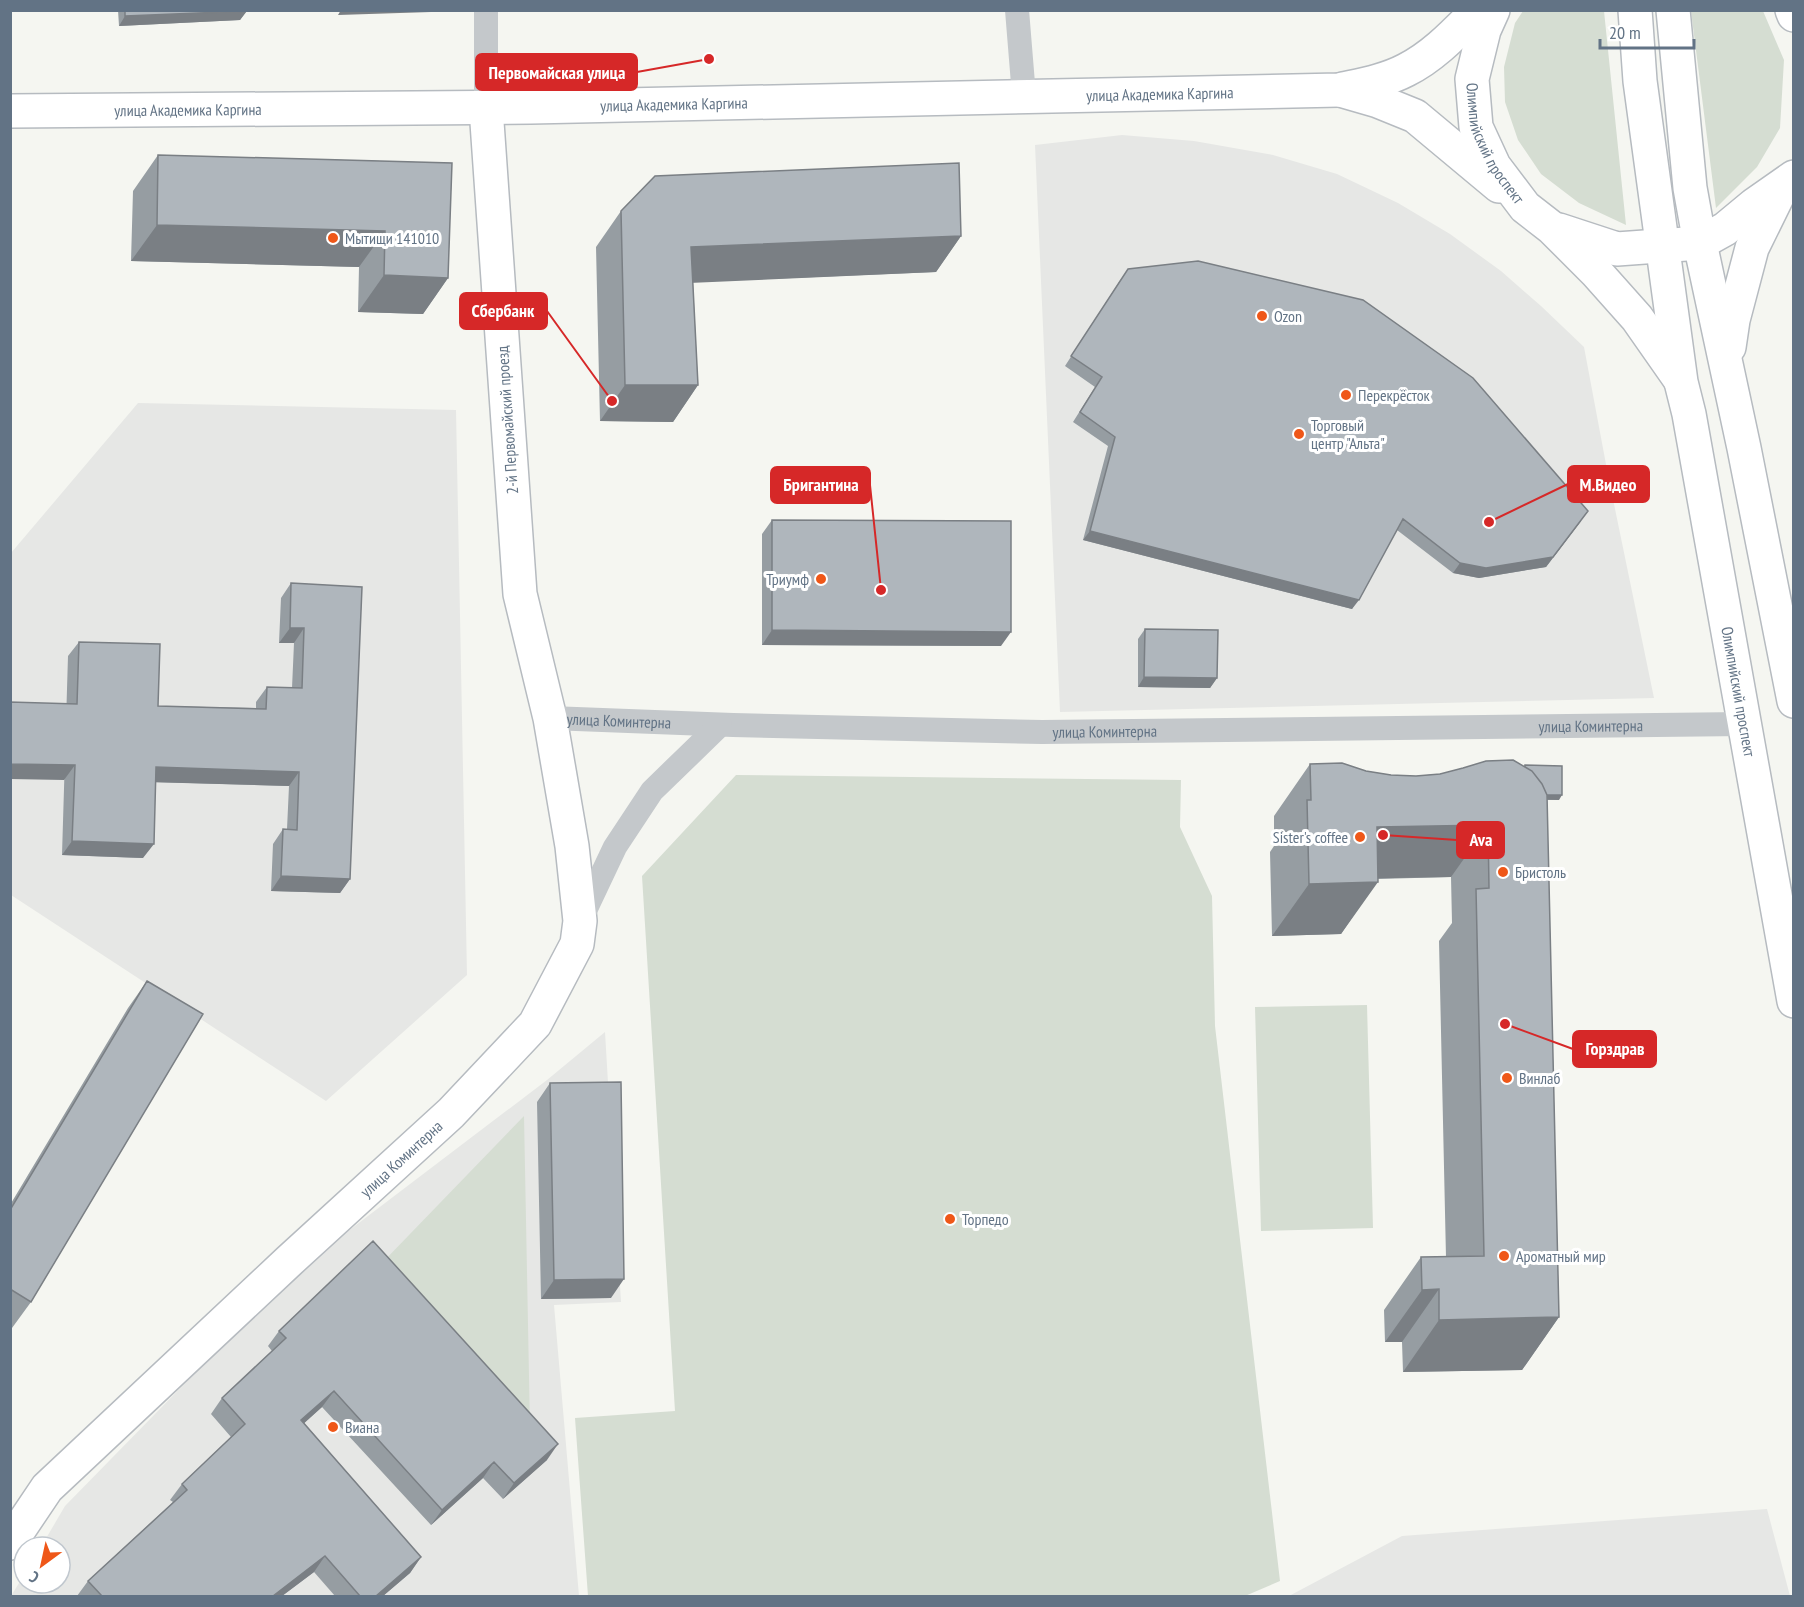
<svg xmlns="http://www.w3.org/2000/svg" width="1804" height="1607" font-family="'PT Sans Narrow',sans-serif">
<rect width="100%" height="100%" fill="#f5f6f1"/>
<!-- built -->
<path fill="#e6e7e5" d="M 1122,135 L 1194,141 L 1273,155 L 1337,174 L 1398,203 L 1450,234 L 1501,271 L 1541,306 L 1584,347 L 1608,475 L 1654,698 L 1060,712 L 1035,145 Z
M 138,403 L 456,410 L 467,975 L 326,1101 L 11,895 L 11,553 Z
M 605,1032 L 621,1302 L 554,1305 L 579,1596 L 11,1596 L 24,1575 L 24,1583 L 60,1583 L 60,1547 L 41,1547 L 65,1506 L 293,1273 L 547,1080 Z
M 1767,1509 L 1790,1596 L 1289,1596 L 1402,1536 Z"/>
<!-- green -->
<path fill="#d5ddd2" d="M 1523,11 L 1604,11 L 1626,225 L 1579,203 L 1541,174 L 1518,140 L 1505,102 L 1504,67 L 1515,23 Z
M 1691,11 L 1763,11 L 1784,60 L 1780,128 L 1757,167 L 1716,208 Z
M 736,775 L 1181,780 L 1180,827 L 1212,896 L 1215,1026 L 1280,1581 L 1245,1596 L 588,1596 L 575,1418 L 675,1411 L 642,876 Z
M 1367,1005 L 1373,1228 L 1261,1231 L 1255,1007 Z
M 524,1116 L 530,1428 L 381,1264 Z"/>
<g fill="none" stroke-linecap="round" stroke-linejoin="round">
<defs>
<g id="secondary">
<path id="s2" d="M 1493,10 L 1484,30 L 1472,79 L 1476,127 L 1494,166 L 1525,207 L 1552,228 L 1596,272 L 1637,318 L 1679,378"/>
<path id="s3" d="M 1635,10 L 1640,81 L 1681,382 L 1689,414 L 1794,1001"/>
<path d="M 1673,10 L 1690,188 L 1700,243 L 1744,448 L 1794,701"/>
<path d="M 1792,10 L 1794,15"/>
<path d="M 1340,90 L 1378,101 L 1415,116 L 1499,186"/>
<path id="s4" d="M 10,111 L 531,107 L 1339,90 C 1361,85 1385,81 1406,70 C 1434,56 1456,32 1478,10"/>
<path d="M 1559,230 L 1617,249 L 1700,243 L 1725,229 L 1754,205 L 1794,177"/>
<path d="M 1729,347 L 1733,320 L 1752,248 L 1781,189"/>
<path id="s5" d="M 10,1543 L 47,1488 L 289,1261 L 451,1113 L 535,1024 L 577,944 L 580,921 L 572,846 L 550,718 L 520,594 L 486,108"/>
</g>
</defs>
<!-- secondary casing -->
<use href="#secondary" stroke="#b6bbc0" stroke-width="36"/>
<!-- street -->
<g stroke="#c4c8cb" stroke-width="24">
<path d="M 486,10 L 486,108"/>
<path d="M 1017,10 L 1024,96"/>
<path id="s1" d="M 550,718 L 733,725 L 1042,732 L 1744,724"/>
<path d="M 580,921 L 615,847 L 652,791 L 720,725"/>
</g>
<!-- secondary -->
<use href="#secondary" stroke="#fff" stroke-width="33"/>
</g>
<!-- wall -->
<path fill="#969da2" d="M 118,10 L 247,10 L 240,20 L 119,26 Z
M 158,155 L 452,163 L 448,278 L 423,314 L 358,312 L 359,267 L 131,261 L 133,191 Z
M 621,211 L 961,236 L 936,272 L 693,282 L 698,385 L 673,422 L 600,421 L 596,247 Z
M 1121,279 L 1581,521 L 1546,567 L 1479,578 L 1453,573 L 1397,530 L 1352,609 L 1083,540 L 1108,446 L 1073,422 L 1095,387 L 1065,366 Z
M 772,520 L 1001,646 L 762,645 L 762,534 Z
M 291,583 L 362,587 L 350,879 L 340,893 L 271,891 L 273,844 L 283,829 L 287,829 L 289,786 L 155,782 L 143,858 L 62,855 L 68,656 L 79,642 L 158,706 L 256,708 L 256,702 L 267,687 L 292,688 L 294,643 L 279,643 L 281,598 Z
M 1145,629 L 1217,678 L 1210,688 L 1138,687 L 1138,639 Z
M 1310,764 L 1366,771 L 1391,775 L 1416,776 L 1524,766 L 1525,765 L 1559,800 L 1547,800 L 1559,1317 L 1522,1370 L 1403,1372 L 1402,1342 L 1385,1342 L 1384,1310 L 1421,1257 L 1446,1257 L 1439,941 L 1452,923 L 1451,877 L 1378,879 L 1341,934 L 1272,936 L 1270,852 L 1274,846 L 1274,816 Z
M 147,981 L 31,1302 L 12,1328 L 10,1327 L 10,1205 L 128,1008 Z
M 550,1083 L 611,1298 L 541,1299 L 537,1102 Z
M 279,1331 L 547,1460 L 503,1499 L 483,1478 L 431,1525 L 322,1407 L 304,1423 L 421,1557 L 410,1573 L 383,1596 L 335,1596 L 314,1572 L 282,1596 L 77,1596 L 88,1581 L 173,1502 L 170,1500 L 182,1484 L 231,1437 L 211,1414 L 222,1398 L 272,1351 L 268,1346 Z"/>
<!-- shaded-wall -->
<path fill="#7a7f84" d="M 341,10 L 432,10 L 431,12 L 338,15 Z
M 247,11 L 240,20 L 119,26 L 125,16 Z
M 157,225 L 385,231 L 359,267 L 131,261 Z
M 961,236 L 936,272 L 666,284 L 691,247 Z
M 384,275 L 448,278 L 423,314 L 358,312 Z
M 625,385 L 698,385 L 673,422 L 600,421 Z
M 1581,521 L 1546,567 L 1479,578 L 1453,573 L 1460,563 Z
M 1090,531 L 1359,600 L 1352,609 L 1083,540 Z
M 290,628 L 304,628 L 294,643 L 279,643 Z
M 772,630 L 1011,632 L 1001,646 L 762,645 Z
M 1144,677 L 1217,678 L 1210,688 L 1138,687 Z
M 10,764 L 75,765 L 64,780 L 10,779 Z
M 156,767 L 299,772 L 289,786 L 146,782 Z
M 1525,794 L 1562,795 L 1559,800 L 1521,799 Z
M 1488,825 L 1451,877 L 1340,879 L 1377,827 Z
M 72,841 L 154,844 L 143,858 L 62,855 Z
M 281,876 L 350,879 L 340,893 L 271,891 Z
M 1378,882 L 1341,934 L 1272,936 L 1309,884 Z
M 624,1279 L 611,1298 L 541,1299 L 554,1280 Z
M 1439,1289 L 1402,1342 L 1385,1342 L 1422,1290 Z
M 1559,1317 L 1522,1370 L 1403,1372 L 1439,1320 Z
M 334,1391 L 322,1407 L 290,1436 L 301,1420 Z
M 558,1444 L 547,1460 L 503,1499 L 514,1483 Z
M 494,1462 L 483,1478 L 431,1525 L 442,1510 Z
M 325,1556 L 314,1572 L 282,1596 L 273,1596 Z
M 421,1557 L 410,1573 L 383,1596 L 376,1596 Z"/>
<!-- building -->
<path fill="#afb6bc" stroke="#7a7f84" stroke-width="1.5" d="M 125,10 L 247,10 L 247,11 L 125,16 Z
M 158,155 L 452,163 L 448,278 L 384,275 L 385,231 L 157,225 Z
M 959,163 L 961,236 L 691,247 L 698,385 L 625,385 L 621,211 L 655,176 Z
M 1198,261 L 1363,300 L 1473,378 L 1588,511 L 1553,557 L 1486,568 L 1460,563 L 1403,519 L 1359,600 L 1090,531 L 1115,437 L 1080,412 L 1102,377 L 1071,356 L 1128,269 Z
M 772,520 L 1011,521 L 1011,632 L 772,630 Z
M 291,583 L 362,587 L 350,879 L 281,876 L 283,829 L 297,830 L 299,772 L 156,767 L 154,844 L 72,841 L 75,765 L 10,764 L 10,702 L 77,704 L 79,642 L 160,644 L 158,706 L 266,709 L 267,687 L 302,688 L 304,628 L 290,628 Z
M 1145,629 L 1218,630 L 1217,678 L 1144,677 Z
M 1513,760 L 1532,771 L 1542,784 L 1547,795 L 1559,1317 L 1439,1320 L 1439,1289 L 1422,1290 L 1421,1257 L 1484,1256 L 1476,889 L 1489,888 L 1488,825 L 1377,827 L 1378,882 L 1309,884 L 1307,800 L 1311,800 L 1310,764 L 1342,763 L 1366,771 L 1391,775 L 1416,776 L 1440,774 L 1463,768 L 1486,761 Z
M 1525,765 L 1562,766 L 1562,795 L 1547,795 L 1542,784 L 1532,771 L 1525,767 Z
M 147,981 L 203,1014 L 31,1302 L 10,1289 L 10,1210 Z
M 621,1082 L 624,1279 L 554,1280 L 550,1083 Z
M 373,1241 L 558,1444 L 514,1483 L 494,1462 L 442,1510 L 334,1391 L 301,1420 L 421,1557 L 376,1596 L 360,1596 L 325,1556 L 273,1596 L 102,1596 L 88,1581 L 187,1490 L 182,1484 L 245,1424 L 222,1398 L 286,1338 L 279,1331 Z"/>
<!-- markers -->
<g fill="#ef5718" stroke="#fff" stroke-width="2">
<circle cx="333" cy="238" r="6"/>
<circle cx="1262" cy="316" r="6"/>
<circle cx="1346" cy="395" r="6"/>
<circle cx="1299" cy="434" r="6"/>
<circle cx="821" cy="579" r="6"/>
<circle cx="1360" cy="837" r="6"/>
<circle cx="1503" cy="872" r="6"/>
<circle cx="1507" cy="1078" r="6"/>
<circle cx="950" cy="1219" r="6"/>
<circle cx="1504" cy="1256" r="6"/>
<circle cx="333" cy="1427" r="6"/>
</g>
<g text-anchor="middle" stroke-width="6" stroke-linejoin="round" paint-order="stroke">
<!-- street labels -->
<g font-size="16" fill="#627385" stroke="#fff">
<text dy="6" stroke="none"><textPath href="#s4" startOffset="1150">улица Академика Каргина</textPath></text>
<text dy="6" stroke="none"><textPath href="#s4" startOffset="664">улица Академика Каргина</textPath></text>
<text dy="6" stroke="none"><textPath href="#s4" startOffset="178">улица Академика Каргина</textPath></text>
<text dy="6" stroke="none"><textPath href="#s2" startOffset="142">Олимпийский проспект</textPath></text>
<text transform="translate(507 420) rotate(-94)" y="6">2-й Первомайский проезд</text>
<text dy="6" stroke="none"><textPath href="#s3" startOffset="690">Олимпийский проспект</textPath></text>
<text dy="6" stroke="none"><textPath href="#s1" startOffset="69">улица Коминтерна</textPath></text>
<text dy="6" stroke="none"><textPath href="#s1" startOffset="1041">улица Коминтерна</textPath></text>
<text dy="6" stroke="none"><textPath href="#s1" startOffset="555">улица Коминтерна</textPath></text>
<text dy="6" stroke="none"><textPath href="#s5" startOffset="550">улица Коминтерна</textPath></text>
</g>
<!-- poi labels -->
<g font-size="16" fill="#627385" stroke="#fff" text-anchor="start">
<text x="345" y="244">Мытищи 141010</text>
<text x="1274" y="322">Ozon</text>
<text x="1358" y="401">Перекрёсток</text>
<text x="1311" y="431">Торговый<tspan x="1311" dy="18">центр "Альта"</tspan></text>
<text x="809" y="585" text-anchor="end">Триумф</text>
<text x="1348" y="843" text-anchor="end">Sister's coffee</text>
<text x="1515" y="878">Бристоль</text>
<text x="1519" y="1084">Винлаб</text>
<text x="962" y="1225">Торпедо</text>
<text x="1516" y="1262">Ароматный мир</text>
<text x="345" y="1433">Виана</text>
</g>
</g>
<!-- callouts -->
<path fill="none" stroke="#d62828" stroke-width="2" d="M709 59L637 72M612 401L547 311M1489 522L1568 484M881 590L870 485M1383 835L1457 840M1505 1024L1573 1049"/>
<g fill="#d62828" stroke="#fff" stroke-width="2">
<circle cx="709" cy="59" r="6"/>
<circle cx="612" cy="401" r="6"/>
<circle cx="1489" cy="522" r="6"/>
<circle cx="881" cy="590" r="6"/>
<circle cx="1383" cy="835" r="6"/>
<circle cx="1505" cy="1024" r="6"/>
</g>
<g fill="#d62828" stroke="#d62828" stroke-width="2">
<rect x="476" y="54" width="161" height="36" rx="6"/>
<rect x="460" y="293" width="87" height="36" rx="6"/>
<rect x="1568" y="466" width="81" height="36" rx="6"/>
<rect x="771" y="467" width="99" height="36" rx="6"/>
<rect x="1457" y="822" width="47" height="36" rx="6"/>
<rect x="1573" y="1031" width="83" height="36" rx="6"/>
</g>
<g font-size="18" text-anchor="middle" font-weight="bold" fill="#fff">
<text x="557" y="79">Первомайская улица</text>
<text x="503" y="317">Сбербанк</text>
<text x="1608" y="491">М.Видео</text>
<text x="821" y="491">Бригантина</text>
<text x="1481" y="846">Ava</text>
<text x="1615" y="1055">Горздрав</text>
</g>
<!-- border -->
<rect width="1804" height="1607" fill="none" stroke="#627385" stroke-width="24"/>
<!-- north arrow -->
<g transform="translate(42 1565) rotate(213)"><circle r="28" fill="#ffffff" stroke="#c0c7ce" stroke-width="1.5"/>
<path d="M0-4.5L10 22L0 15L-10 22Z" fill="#ef5718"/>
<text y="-9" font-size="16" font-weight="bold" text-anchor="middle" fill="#627385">С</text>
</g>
<!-- scale -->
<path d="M1600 39v9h94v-9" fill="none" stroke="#627385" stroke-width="3"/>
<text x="1609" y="39" font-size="18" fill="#627385" stroke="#ffffff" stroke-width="4.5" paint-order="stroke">20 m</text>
</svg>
